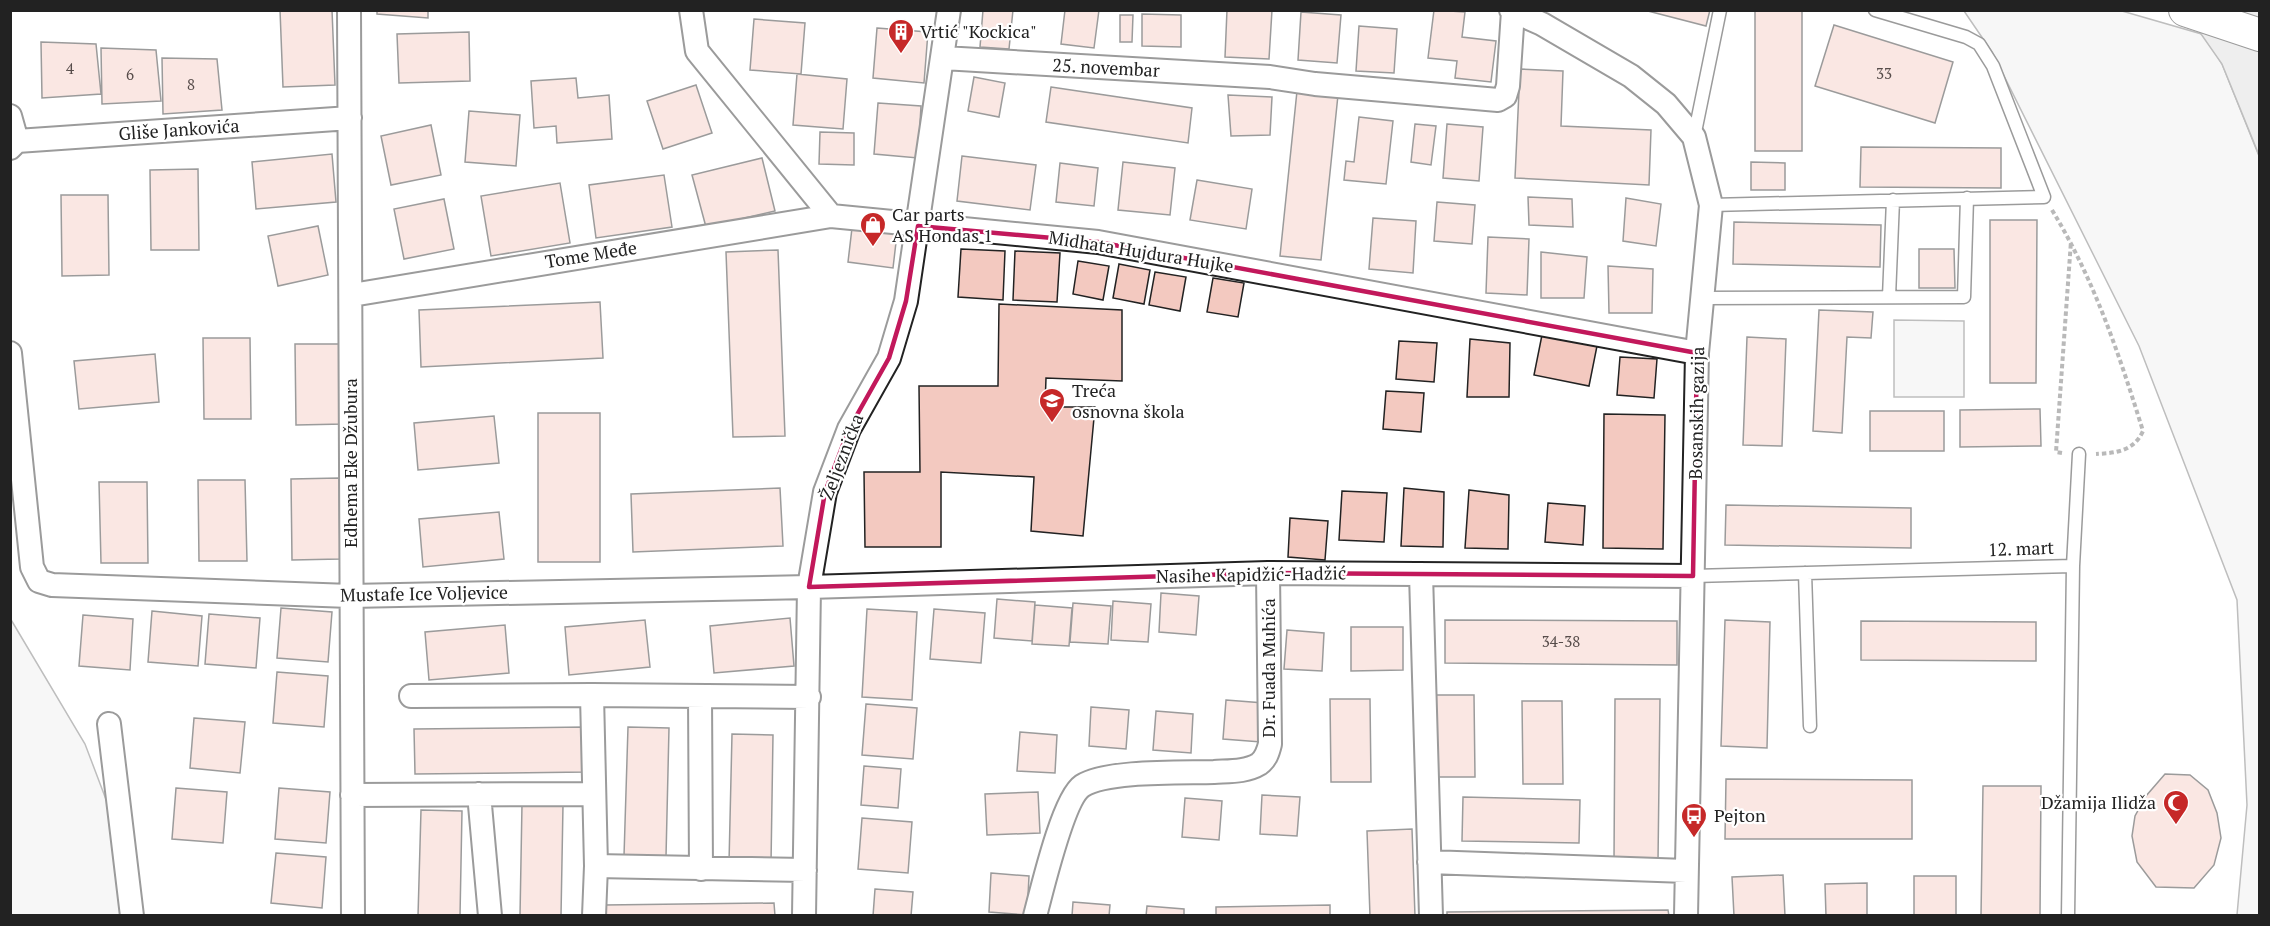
<svg xmlns="http://www.w3.org/2000/svg" width="2270" height="926" font-family="'PT Serif',serif">
<rect width="100%" height="100%" fill="#fff"/>
<!-- green -->
<path fill="#eee" stroke="#6f6f6f" stroke-width="1.5" d="M 1964,11 L 2122,11 L 2205,35 L 2222,64 L 2259,156 L 2259,915 L 2237,915 L 2247,805 L 2237,600 L 2139,346 L 1992,52 Z
M 1894,320 L 1964,321 L 1964,397 L 1894,397 Z
M 10,618 L 85,744 L 135,876 L 125,915 L 11,915 Z"/>
<!-- water -->
<path fill="#d9d9d9" stroke="#6f6f6f" stroke-width="1.5" d="M 2185,11 L 2259,11 L 2259,155 L 2222,64 Z"/>
<!-- building -->
<path fill="#f3c9c0" stroke="#222" stroke-width="1.5" d="M 280,10 L 332,10 L 335,85 L 283,87 Z
M 377,10 L 428,10 L 428,18 L 377,14 Z
M 983,10 L 1013,10 L 1009,49 L 980,47 Z
M 1065,10 L 1099,10 L 1094,48 L 1061,44 Z
M 1227,10 L 1272,10 L 1269,59 L 1225,57 Z
M 1434,10 L 1465,12 L 1462,37 L 1496,41 L 1491,82 L 1455,78 L 1457,61 L 1428,58 Z
M 1644,10 L 1710,10 L 1706,26 Z
M 1755,10 L 1802,10 L 1802,151 L 1755,151 Z
M 1301,12 L 1341,15 L 1337,63 L 1298,60 Z
M 1142,14 L 1181,15 L 1181,47 L 1142,46 Z
M 1120,15 L 1133,15 L 1132,42 L 1120,42 Z
M 754,19 L 805,23 L 801,74 L 750,70 Z
M 1834,25 L 1953,62 L 1935,123 L 1815,86 Z
M 1359,26 L 1397,29 L 1394,73 L 1356,71 Z
M 877,28 L 928,32 L 924,83 L 873,78 Z
M 469,32 L 470,81 L 399,83 L 397,34 Z
M 41,42 L 96,44 L 101,94 L 42,98 Z
M 101,48 L 156,50 L 161,101 L 102,104 Z
M 162,58 L 217,59 L 222,110 L 163,114 Z
M 1520,69 L 1563,71 L 1561,126 L 1651,130 L 1649,185 L 1515,178 Z
M 797,74 L 847,79 L 843,129 L 793,125 Z
M 974,77 L 1005,83 L 999,117 L 968,111 Z
M 576,78 L 578,98 L 609,95 L 612,139 L 557,143 L 556,126 L 534,128 L 531,81 Z
M 696,85 L 712,133 L 663,149 L 647,101 Z
M 1051,87 L 1192,108 L 1188,143 L 1046,122 Z
M 1297,91 L 1338,95 L 1321,260 L 1280,256 Z
M 1228,95 L 1272,97 L 1270,135 L 1231,136 Z
M 878,103 L 921,106 L 918,158 L 874,154 Z
M 469,111 L 520,115 L 516,166 L 465,162 Z
M 1359,117 L 1393,121 L 1386,184 L 1344,180 L 1346,161 L 1354,162 Z
M 1415,124 L 1436,126 L 1431,165 L 1411,162 Z
M 1447,124 L 1483,127 L 1479,181 L 1443,178 Z
M 431,125 L 441,175 L 391,185 L 381,136 Z
M 820,132 L 854,133 L 854,165 L 819,164 Z
M 1861,147 L 2001,148 L 2001,188 L 1860,187 Z
M 332,154 L 336,202 L 256,209 L 252,162 Z
M 962,156 L 1036,165 L 1030,210 L 957,201 Z
M 762,158 L 775,211 L 706,227 L 692,175 Z
M 1123,162 L 1175,168 L 1170,215 L 1118,210 Z
M 1751,162 L 1785,163 L 1785,190 L 1751,190 Z
M 1060,163 L 1098,168 L 1094,206 L 1056,202 Z
M 198,169 L 199,250 L 151,250 L 150,170 Z
M 664,175 L 672,227 L 596,238 L 589,185 Z
M 1197,180 L 1252,189 L 1246,229 L 1190,220 Z
M 560,183 L 570,243 L 491,256 L 481,196 Z
M 61,195 L 108,195 L 109,275 L 62,276 Z
M 1528,197 L 1572,199 L 1573,227 L 1529,225 Z
M 1626,198 L 1661,204 L 1656,246 L 1623,241 Z
M 444,199 L 454,249 L 404,259 L 394,209 Z
M 1437,202 L 1475,205 L 1472,244 L 1434,241 Z
M 1373,218 L 1416,221 L 1413,273 L 1369,269 Z
M 1990,220 L 2037,220 L 2036,383 L 1990,383 Z
M 1734,222 L 1881,225 L 1880,267 L 1733,264 Z
M 318,226 L 328,275 L 278,286 L 268,236 Z
M 852,228 L 897,234 L 893,268 L 848,262 Z
M 1488,237 L 1529,239 L 1527,295 L 1486,293 Z
M 961,249 L 1005,251 L 1003,300 L 958,297 Z
M 1919,249 L 1954,249 L 1955,288 L 1919,288 Z
M 778,250 L 785,436 L 733,437 L 726,252 Z
M 1015,251 L 1060,253 L 1057,302 L 1013,300 Z
M 1541,252 L 1587,257 L 1584,298 L 1541,298 Z
M 1078,261 L 1109,266 L 1103,300 L 1073,294 Z
M 1119,264 L 1150,270 L 1144,304 L 1113,298 Z
M 1608,266 L 1653,269 L 1652,313 L 1609,313 Z
M 1155,272 L 1186,277 L 1180,311 L 1149,305 Z
M 1213,278 L 1244,283 L 1238,317 L 1207,312 Z
M 600,302 L 603,358 L 421,367 L 419,310 Z
M 999,304 L 1122,310 L 1122,381 L 1046,378 L 1045,407 L 1095,407 L 1083,536 L 1031,531 L 1034,477 L 941,472 L 941,547 L 865,547 L 864,472 L 920,472 L 919,386 L 998,386 Z
M 1819,310 L 1873,312 L 1871,338 L 1847,337 L 1842,433 L 1813,431 Z
M 1542,335 L 1597,346 L 1589,386 L 1534,375 Z
M 1747,337 L 1786,339 L 1782,446 L 1743,445 Z
M 203,338 L 250,338 L 251,419 L 204,419 Z
M 1470,339 L 1510,343 L 1509,397 L 1467,397 Z
M 1399,341 L 1437,343 L 1434,382 L 1396,379 Z
M 295,344 L 343,344 L 344,424 L 296,425 Z
M 155,354 L 159,402 L 79,409 L 74,361 Z
M 1620,357 L 1657,359 L 1654,398 L 1617,395 Z
M 1386,391 L 1424,393 L 1421,432 L 1383,429 Z
M 2040,409 L 2041,446 L 1960,447 L 1960,410 Z
M 1870,411 L 1944,411 L 1944,451 L 1870,451 Z
M 538,413 L 600,413 L 600,562 L 538,562 Z
M 1604,414 L 1665,415 L 1663,549 L 1603,548 Z
M 494,416 L 499,463 L 418,470 L 414,423 Z
M 339,478 L 340,559 L 292,560 L 291,479 Z
M 198,480 L 245,480 L 247,561 L 199,561 Z
M 99,482 L 147,482 L 148,563 L 101,563 Z
M 780,488 L 783,546 L 633,552 L 631,494 Z
M 1404,488 L 1444,492 L 1443,547 L 1401,546 Z
M 1469,490 L 1509,495 L 1508,549 L 1465,548 Z
M 1342,491 L 1387,493 L 1384,542 L 1339,540 Z
M 1548,503 L 1585,506 L 1583,545 L 1545,542 Z
M 1726,505 L 1911,508 L 1911,548 L 1725,545 Z
M 499,512 L 504,559 L 423,567 L 419,519 Z
M 1290,518 L 1328,521 L 1325,560 L 1288,557 Z
M 1161,593 L 1199,596 L 1196,635 L 1159,632 Z
M 997,599 L 1035,602 L 1032,641 L 994,638 Z
M 1113,601 L 1151,604 L 1148,642 L 1111,640 Z
M 1073,603 L 1111,606 L 1108,644 L 1070,642 Z
M 1035,605 L 1072,608 L 1069,646 L 1032,644 Z
M 281,608 L 332,612 L 328,662 L 277,658 Z
M 867,609 L 917,612 L 912,700 L 862,697 Z
M 934,609 L 985,613 L 981,663 L 930,659 Z
M 152,611 L 202,616 L 198,666 L 148,662 Z
M 209,614 L 260,618 L 256,668 L 205,664 Z
M 83,615 L 133,619 L 130,670 L 79,666 Z
M 790,618 L 794,666 L 714,673 L 710,626 Z
M 645,620 L 650,667 L 569,675 L 565,627 Z
M 1445,620 L 1677,621 L 1677,665 L 1445,663 Z
M 1725,620 L 1770,622 L 1767,748 L 1721,746 Z
M 1861,621 L 2036,622 L 2036,661 L 1861,660 Z
M 505,625 L 509,673 L 429,680 L 425,632 Z
M 1351,627 L 1403,627 L 1403,670 L 1351,671 Z
M 1287,630 L 1324,633 L 1322,671 L 1284,669 Z
M 277,672 L 328,676 L 324,727 L 273,723 Z
M 1434,695 L 1474,695 L 1475,777 L 1435,777 Z
M 1330,699 L 1370,699 L 1371,782 L 1331,782 Z
M 1615,699 L 1660,699 L 1658,862 L 1614,861 Z
M 1226,700 L 1264,703 L 1261,742 L 1223,739 Z
M 1522,701 L 1562,701 L 1563,784 L 1523,784 Z
M 866,704 L 917,708 L 913,759 L 862,755 Z
M 1091,707 L 1129,710 L 1126,749 L 1089,746 Z
M 1156,711 L 1193,714 L 1191,753 L 1153,750 Z
M 194,718 L 245,722 L 240,773 L 190,768 Z
M 585,727 L 586,772 L 415,774 L 414,729 Z
M 628,727 L 669,728 L 666,857 L 624,856 Z
M 1020,732 L 1057,735 L 1055,773 L 1017,771 Z
M 732,734 L 773,735 L 771,864 L 729,863 Z
M 864,766 L 901,769 L 898,808 L 861,805 Z
M 2165,774 L 2190,775 L 2208,790 L 2217,813 L 2221,838 L 2214,865 L 2194,888 L 2156,887 L 2137,862 L 2132,836 L 2135,816 L 2146,796 Z
M 1726,779 L 1912,780 L 1912,839 L 1725,839 Z
M 1983,786 L 2041,786 L 2040,916 L 1981,916 Z
M 176,788 L 227,792 L 223,843 L 172,839 Z
M 279,788 L 330,792 L 326,843 L 275,839 Z
M 1038,792 L 1040,833 L 987,835 L 985,794 Z
M 1262,795 L 1300,797 L 1297,836 L 1260,834 Z
M 1463,797 L 1580,800 L 1579,843 L 1462,841 Z
M 1185,798 L 1222,801 L 1219,840 L 1182,837 Z
M 522,804 L 563,805 L 561,916 L 520,916 Z
M 421,810 L 462,811 L 460,916 L 418,916 Z
M 862,818 L 912,822 L 908,873 L 858,869 Z
M 1412,829 L 1415,916 L 1370,916 L 1367,831 Z
M 276,853 L 326,857 L 322,908 L 271,903 Z
M 991,873 L 1029,876 L 1027,915 L 989,912 Z
M 1783,875 L 1785,916 L 1734,916 L 1732,877 Z
M 1914,876 L 1956,876 L 1956,916 L 1914,916 Z
M 1867,883 L 1867,916 L 1826,916 L 1825,884 Z
M 875,889 L 913,892 L 911,916 L 873,916 Z
M 1073,902 L 1110,905 L 1109,916 L 1072,916 Z
M 774,903 L 775,916 L 604,916 L 604,905 Z
M 1330,905 L 1330,916 L 1216,916 L 1216,907 Z
M 1147,906 L 1184,909 L 1184,916 L 1146,916 Z
M 1668,910 L 1669,916 L 1447,916 L 1447,912 Z"/>
<g fill="none" stroke-linecap="round" stroke-linejoin="round">
<defs>
<path id="lane" d="M 1694,137 L 1720,10
M 1711,205 L 2044,197 L 1993,66 L 1979,44 L 1966,37 L 1875,10
M 1889,297 L 1893,200
M 1703,298 L 1964,297 L 1967,198
M 1805,573 L 1810,726
M 1693,576 L 2073,566
M 2068,916 L 2073,566 L 2079,454"/>
<path id="street" d="M 349,10 L 353,916
M 691,10 L 697,51 L 831,216
M 1511,10 L 1542,24 L 1631,76 L 1666,104 L 1694,137 L 1711,205 L 1697,353 L 1686,916
M 943,58 L 1270,77 L 1315,84 L 1498,100 L 1505,96 L 1508,86 L 1513,11
M 10,116 L 17,141
M 10,148 L 17,141 L 350,118
M 352,295 L 831,216 L 1098,242 L 1697,353
M 10,353 L 32,567 L 39,581 L 52,585 L 350,596 L 809,587 L 1268,573 L 1693,576
M 1421,574 L 1431,916
M 592,695 L 809,697
M 411,696 L 592,695 L 596,866 L 594,916
M 700,696 L 701,869
M 109,724 L 132,916
M 479,794 L 490,916
M 352,795 L 594,794
M 1429,862 L 1686,871
M 596,866 L 805,870
M 804,916 L 809,587 L 825,492 L 849,429 L 889,358 L 906,301 L 949,10
M 1035,916 C 1042,890 1063,799 1082,786 C 1107,770 1183,773 1214,772 C 1229,771 1246,772 1259,764 C 1266,759 1268,752 1270,744 L 1268,573"/>
<path id="secondary" d="M 2185,10 L 2260,35"/>
</defs>
<!-- lane casing -->
<use href="#lane" stroke="#222" stroke-width="15"/>
<!-- street casing -->
<use href="#street" stroke="#222" stroke-width="26"/>
<!-- secondary casing -->
<use href="#secondary" stroke="#222" stroke-width="34"/>
<!-- path -->
<path stroke="#646464" stroke-width="4" stroke-dasharray="4.5 3" stroke-linecap="butt" d="M 2052,210 C 2094,279 2119,354 2143,431 C 2134,451 2116,453 2096,454
M 2062,453 L 2056,452 L 2071,241"/>
<!-- lane -->
<use href="#lane" stroke="#fff" stroke-width="12"/>
<!-- street -->
<use href="#street" stroke="#fff" stroke-width="22"/>
<!-- secondary -->
<use href="#secondary" stroke="#fff" stroke-width="32"/>
</g>
<!-- marked area -->
<path d="M0 0H2270V926H0ZM 918,226 L 1098,242 L 1697,353 L 1693,576 L 1268,573 L 809,587 L 825,492 L 849,429 L 889,358 L 906,301 Z" fill="#fff" fill-opacity=".55" fill-rule="evenodd"/>
<path fill="none" stroke="#c2185b" stroke-width="4.5" stroke-linejoin="round" d="M 918,226 L 1098,242 L 1697,353 L 1693,576 L 1268,573 L 809,587 L 825,492 L 849,429 L 889,358 L 906,301 Z"/>
<!-- icons -->
<defs>
<symbol id="building-pin" viewBox="-11 -11 22 30"><path d="M0 17L-7.5 6A9.5 9.5 0 1 1 7.5 6Z" fill="#c62828" stroke="#fff"/><path d="M-4-6H4V6H1V3H-1V6H-4ZM-2.5-4.3h1.7v1.8h-1.7ZM.8-4.3h1.7v1.8H.8ZM-2.5-1h1.7V.8h-1.7ZM.8-1h1.7V.8H.8Z" fill="#fff"/></symbol>
<symbol id="shop-pin" viewBox="-11 -11 22 30"><path d="M0 17L-7.5 6A9.5 9.5 0 1 1 7.5 6Z" fill="#c62828" stroke="#fff"/><path d="M-5-2.5h2.3a2.7 3.5 0 0 1 5.4 0H5L5.5 6h-11ZM-1.5-2.5h3a1.5 2.3 0 0 0-3 0Z" fill="#fff"/></symbol>
<symbol id="school-pin" viewBox="-11 -11 22 30"><path d="M0 17L-7.5 6A9.5 9.5 0 1 1 7.5 6Z" fill="#c62828" stroke="#fff"/><path d="M0-5L7-2L0 1L-7-2ZM-4 1L0 2.5L4 1V4Q0 6-4 4Z" fill="#fff"/></symbol>
<symbol id="mosque-pin" viewBox="-11 -11 22 30"><path d="M0 17L-7.5 6A9.5 9.5 0 1 1 7.5 6Z" fill="#c62828" stroke="#fff"/><path d="M3.5-4.9A6 6 0 1 0 3.5 4.9A5 5 0 1 1 3.5-4.9Z" fill="#fff"/></symbol>
<symbol id="bus-pin" viewBox="-11 -11 22 30"><path d="M0 17L-7.5 6A9.5 9.5 0 1 1 7.5 6Z" fill="#c62828" stroke="#fff"/><path d="M-5-6H5V4H4V6H2V4H-2V6H-4V4H-5ZM-3.5-4V0h7V-4ZM-3.5 1.2v1.5H-2V1.2ZM2 1.2v1.5H3.5V1.2Z" fill="#fff"/></symbol>
</defs>
<g fill-rule="evenodd">
<use href="#building-pin" x="886" y="17" width="30" height="40"/>
<use href="#shop-pin" x="858" y="210" width="30" height="40"/>
<use href="#school-pin" x="1037" y="386" width="30" height="40"/>
<use href="#mosque-pin" x="2161" y="788" width="30" height="40"/>
<use href="#bus-pin" x="1679" y="801" width="30" height="40"/>
</g>
<g text-anchor="middle" stroke-width="4.5" stroke-linejoin="round" paint-order="stroke">
<!-- number labels -->
<g font-size="15" fill="#564c4a">
<text x="70" y="74">4</text>
<text x="1884" y="79">33</text>
<text x="130" y="80">6</text>
<text x="191" y="90">8</text>
<text x="1561" y="647">34-38</text>
</g>
<!-- poi labels -->
<g font-size="18" fill="#222" stroke="#fff" text-anchor="start">
<text x="920" y="38">Vrtić "Kockica"</text>
<text x="892" y="221">Car parts<tspan x="892" dy="21">AS Hondas 1</tspan></text>
<text x="1072" y="397">Treća<tspan x="1072" dy="21">osnovna škola</tspan></text>
<text x="2156" y="809" text-anchor="end">Džamija Ilidža</text>
<text x="1714" y="822">Pejton</text>
</g>
<!-- street labels -->
<g font-size="18" fill="#222" stroke="#fff">
<text transform="translate(1106 68) rotate(3)" y="6">25. novembar</text>
<text transform="translate(179 130) rotate(-4)" y="6">Gliše Jankovića</text>
<text transform="translate(1141 252) rotate(9)" y="6">Midhata Hujdura Hujke</text>
<text transform="translate(591 255) rotate(-9)" y="6">Tome Međe</text>
<text transform="translate(1697 413) rotate(-89)" y="6">Bosanskih gazija</text>
<text transform="translate(842 457) rotate(-69)" y="6">Željeznička</text>
<text transform="translate(351 463) rotate(-90)" y="6">Edhema Eke Džubura</text>
<text transform="translate(2021 549) rotate(-2)" y="6">12. mart</text>
<text transform="translate(1251 575) rotate(-1)" y="6">Nasihe Kapidžić-Hadžić</text>
<text transform="translate(424 594) rotate(-1)" y="6">Mustafe Ice Voljevice</text>
<text transform="translate(1269 668) rotate(-90)" y="6">Dr. Fuada Muhića</text>
</g>
</g>
<!-- border -->
<rect width="2270" height="926" fill="none" stroke="#222222" stroke-width="24"/>
</svg>
